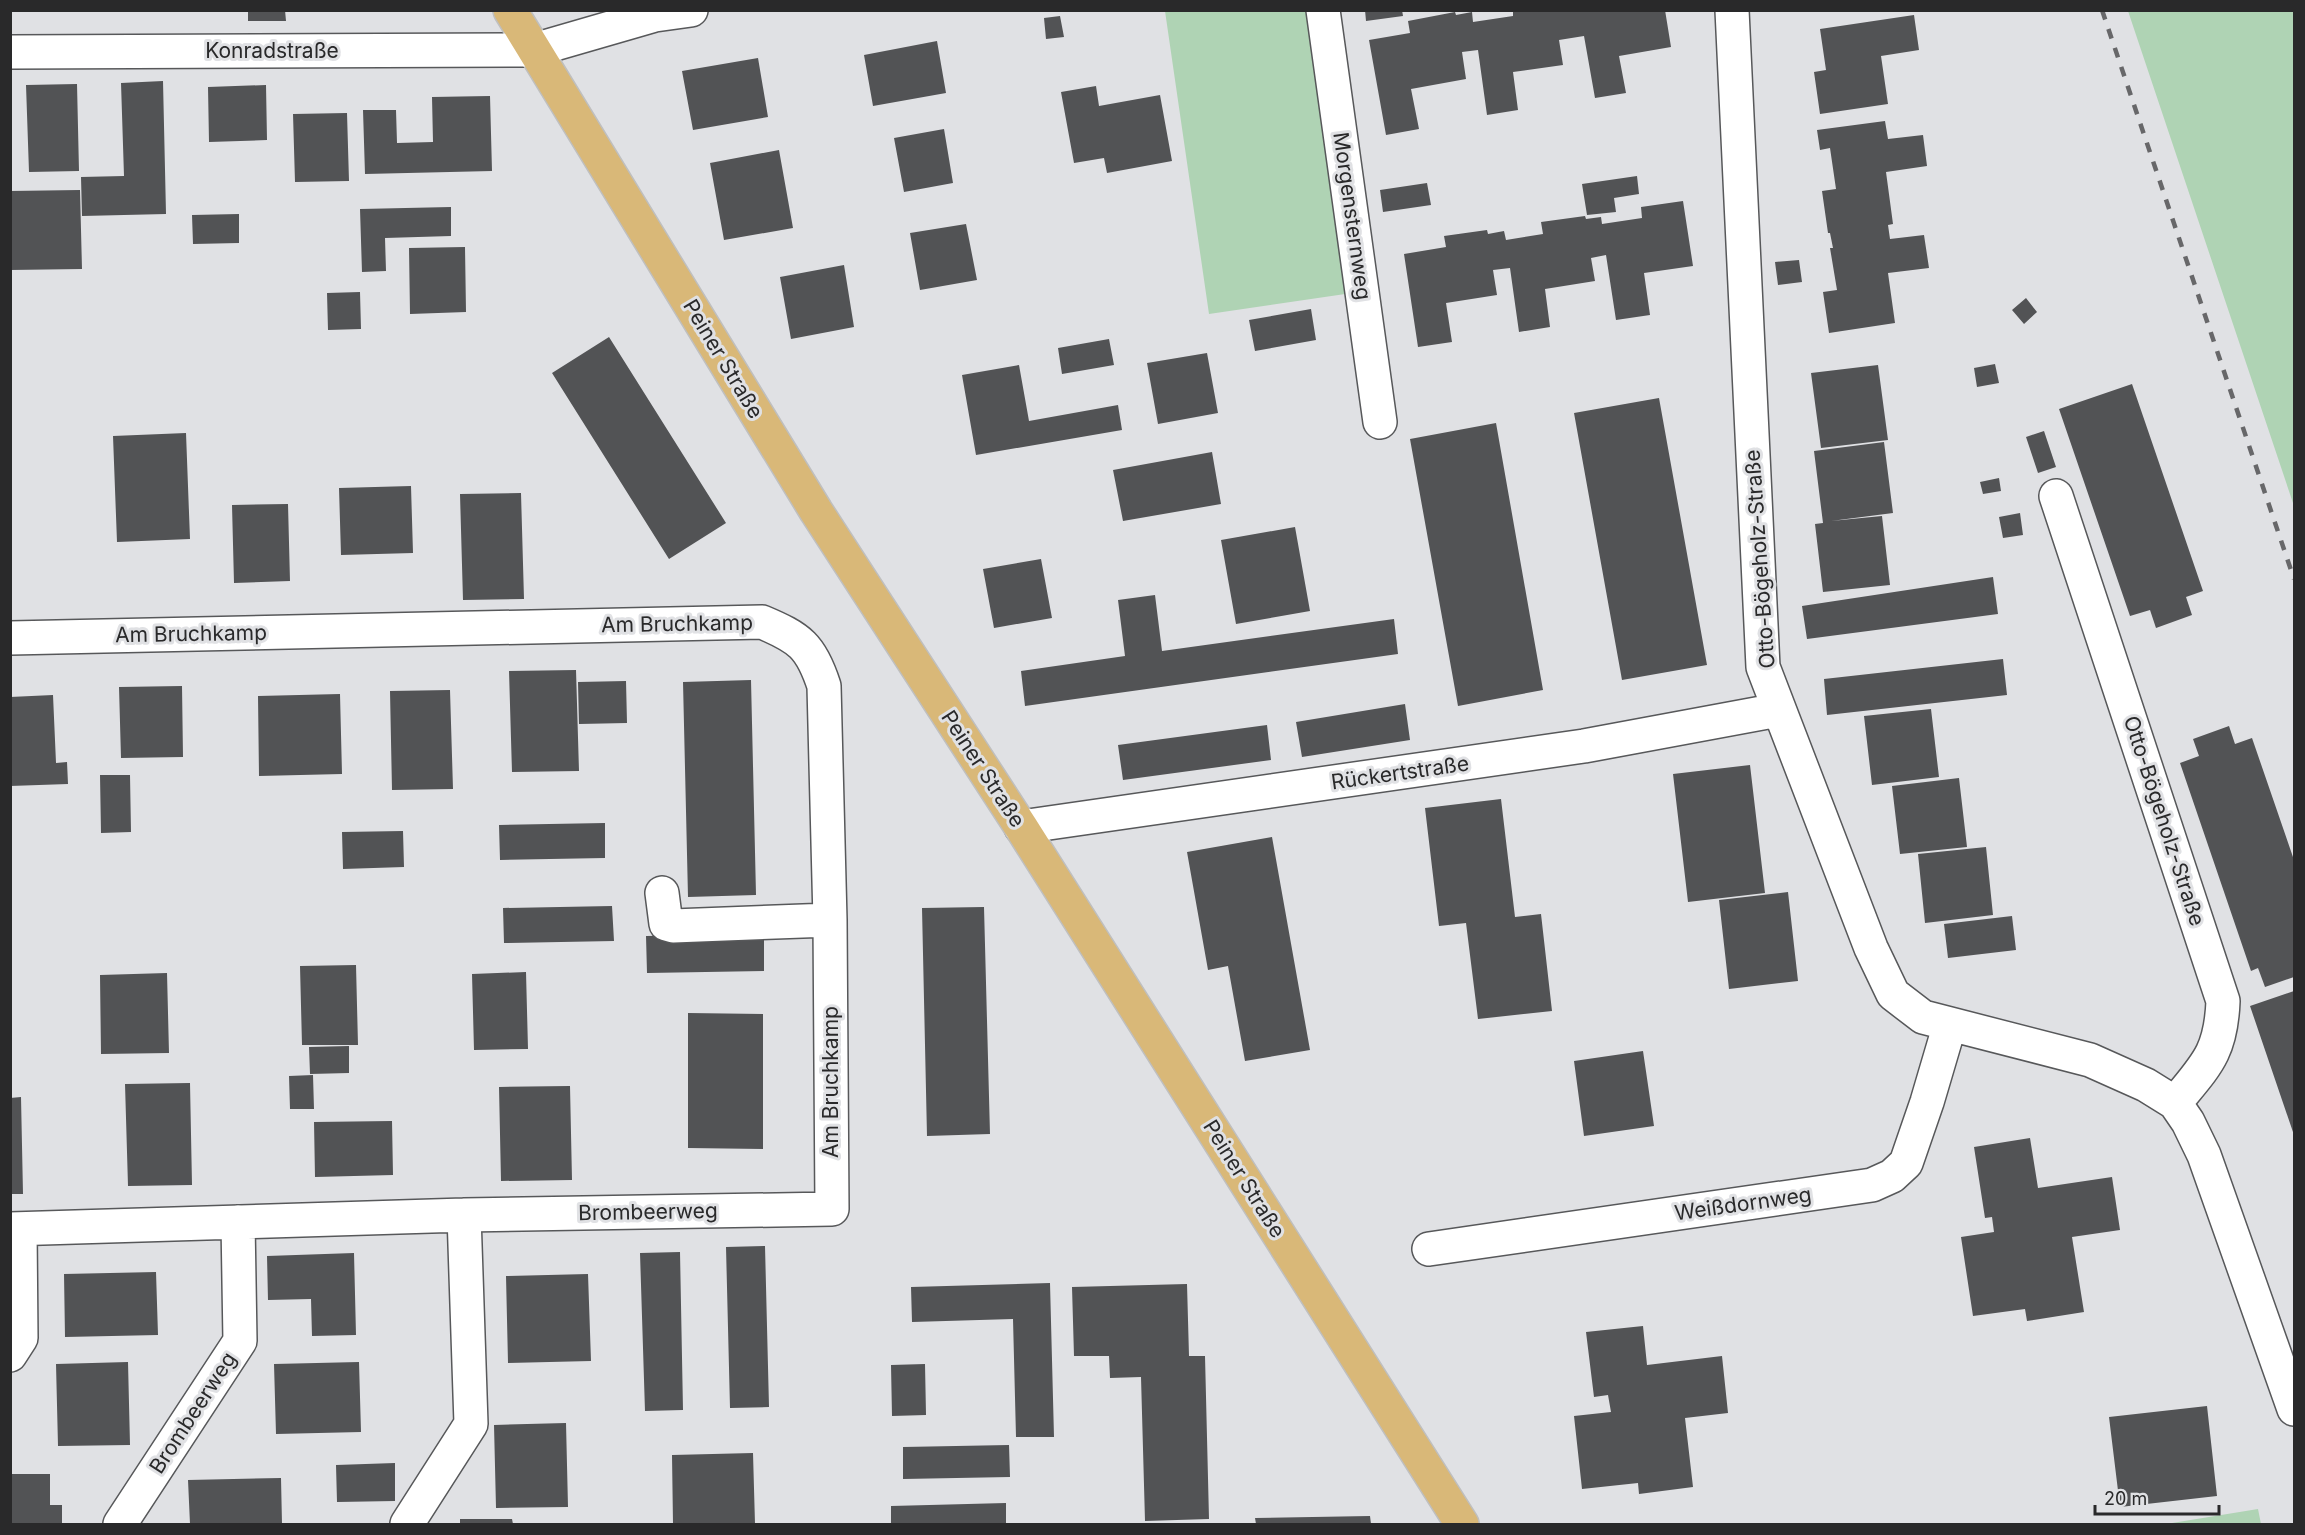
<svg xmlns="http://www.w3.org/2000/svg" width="2305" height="1535" font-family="Inter,sans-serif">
<rect width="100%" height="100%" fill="#e0e1e4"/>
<!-- green -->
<path fill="#afd3b4" d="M 1165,11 L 1311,11 L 1352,293 L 1209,314 Z
M 2128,11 L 2294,11 L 2294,506 Z
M 2258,1509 L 2261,1524 L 2166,1524 Z"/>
<!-- building -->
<path fill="#525355" d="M 248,10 L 285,10 L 286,21 L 248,21 Z
M 1365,10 L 1402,10 L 1403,16 L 1366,21 Z
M 1513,10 L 1665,10 L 1671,47 L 1619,56 L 1626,93 L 1595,98 L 1584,36 L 1559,40 L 1563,65 L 1513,72 L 1518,110 L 1487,115 L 1478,50 L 1462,52 L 1466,79 L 1411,89 L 1419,129 L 1386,135 L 1369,40 L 1410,33 L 1408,21 L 1455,12 L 1456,15 L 1472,12 L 1473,22 L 1513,16 Z
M 1914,15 L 1919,50 L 1881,56 L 1888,104 L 1820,114 L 1814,72 L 1826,70 L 1820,29 Z
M 1060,16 L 1064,37 L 1046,39 L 1044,18 Z
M 937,41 L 946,93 L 873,106 L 864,55 Z
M 758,58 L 768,117 L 693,130 L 682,71 Z
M 163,81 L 166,214 L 82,216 L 81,177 L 124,176 L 121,83 Z
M 77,84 L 79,171 L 29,172 L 26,85 Z
M 266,85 L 267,140 L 209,142 L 208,87 Z
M 1096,86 L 1099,106 L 1160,95 L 1172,161 L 1107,173 L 1104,158 L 1074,163 L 1061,92 Z
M 490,96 L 492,171 L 365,174 L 363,110 L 396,110 L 397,143 L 433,142 L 432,97 Z
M 347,113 L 349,181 L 295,182 L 293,114 Z
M 1885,121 L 1888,139 L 1923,135 L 1927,166 L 1886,172 L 1893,224 L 1888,225 L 1890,239 L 1924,235 L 1929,268 L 1888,273 L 1895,323 L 1829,333 L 1823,292 L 1837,290 L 1830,248 L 1833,248 L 1830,233 L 1828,233 L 1822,191 L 1836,189 L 1830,148 L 1820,150 L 1817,130 Z
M 944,129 L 953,183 L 904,192 L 894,138 Z
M 779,150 L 793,228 L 724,240 L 710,163 Z
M 1637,176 L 1639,194 L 1614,198 L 1616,212 L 1587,215 L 1582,184 Z
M 1427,183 L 1431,205 L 1383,212 L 1380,190 Z
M 80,190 L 82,269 L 10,270 L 10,191 Z
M 1683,201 L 1693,266 L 1644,273 L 1650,315 L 1616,320 L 1606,255 L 1591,258 L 1595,281 L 1545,289 L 1550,327 L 1519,332 L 1510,268 L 1493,270 L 1497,295 L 1446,303 L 1452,342 L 1418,347 L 1404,254 L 1446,247 L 1444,236 L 1487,230 L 1488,234 L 1504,231 L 1506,240 L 1543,234 L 1541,222 L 1585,216 L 1586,219 L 1601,217 L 1602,224 L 1642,218 L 1641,207 Z
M 451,207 L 451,236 L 385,238 L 386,271 L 362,272 L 360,209 Z
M 239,214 L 239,243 L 193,244 L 192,215 Z
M 966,224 L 977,280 L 920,290 L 910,233 Z
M 465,247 L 466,312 L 410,314 L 409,248 Z
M 1799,260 L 1802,282 L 1778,285 L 1775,262 Z
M 844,265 L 854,327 L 791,339 L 780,277 Z
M 360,292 L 361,329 L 328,330 L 327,293 Z
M 2026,298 L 2037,312 L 2024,324 L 2012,310 Z
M 1311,309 L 1316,340 L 1255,351 L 1249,320 Z
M 609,337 L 726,523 L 669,559 L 552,373 Z
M 1109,339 L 1114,365 L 1062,374 L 1058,348 Z
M 1207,353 L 1218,413 L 1158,424 L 1147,363 Z
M 1995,364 L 1999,383 L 1977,387 L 1974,368 Z
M 1019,365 L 1029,421 L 1118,405 L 1122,430 L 976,455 L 962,375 Z
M 1878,365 L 1888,440 L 1821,448 L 1811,373 Z
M 2132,384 L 2203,591 L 2186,597 L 2192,615 L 2156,628 L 2150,610 L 2130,616 L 2059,409 Z
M 1659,398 L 1707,665 L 1622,680 L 1574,413 Z
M 1496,423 L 1543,690 L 1458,706 L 1410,439 Z
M 2044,431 L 2056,467 L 2038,473 L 2026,437 Z
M 186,433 L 190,539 L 117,542 L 113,436 Z
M 1884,442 L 1893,513 L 1831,521 L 1882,516 L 1890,585 L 1823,592 L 1815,524 L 1823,523 L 1814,451 Z
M 1212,452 L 1221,504 L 1123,521 L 1113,470 Z
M 1999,478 L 2001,491 L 1983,494 L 1980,482 Z
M 411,486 L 413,553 L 341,555 L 339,488 Z
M 521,493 L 524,599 L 463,600 L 460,494 Z
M 288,504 L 290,581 L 234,583 L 232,505 Z
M 2020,513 L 2023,535 L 2003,538 L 1999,517 Z
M 1295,527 L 1310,611 L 1236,624 L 1221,540 Z
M 1041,559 L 1052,618 L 994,628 L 983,569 Z
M 1993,577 L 1998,614 L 1807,639 L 1802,606 Z
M 1155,595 L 1162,651 L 1394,619 L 1398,654 L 1025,706 L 1021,671 L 1125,656 L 1118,600 Z
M 2003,659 L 2007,695 L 1827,715 L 1824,679 Z
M 576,670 L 579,771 L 512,772 L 509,671 Z
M 751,680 L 756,895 L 688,897 L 683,682 Z
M 626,681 L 627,723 L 579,724 L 578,682 Z
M 182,686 L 183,757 L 121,758 L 119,687 Z
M 450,690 L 453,789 L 392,790 L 390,691 Z
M 340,694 L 342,774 L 259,776 L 258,696 Z
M 53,695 L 56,763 L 67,762 L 68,784 L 10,786 L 10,697 Z
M 1405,704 L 1410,740 L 1302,757 L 1296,722 Z
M 1931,709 L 1939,777 L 1872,785 L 1864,716 Z
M 1267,725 L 1271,760 L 1123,780 L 1118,745 Z
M 2229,726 L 2235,744 L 2252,738 L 2294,860 L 2294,977 L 2265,987 L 2258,968 L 2251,971 L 2180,763 L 2199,756 L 2193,739 Z
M 1750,765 L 1765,893 L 1688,902 L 1673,774 Z
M 100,775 L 130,775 L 131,832 L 101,833 Z
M 1959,778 L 1967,847 L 1900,854 L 1892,786 Z
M 1501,799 L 1515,917 L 1541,914 L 1552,1011 L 1478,1019 L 1466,923 L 1439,926 L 1425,808 Z
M 605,823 L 605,858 L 500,860 L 499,825 Z
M 403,831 L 404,867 L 343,869 L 342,832 Z
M 1272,837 L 1310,1050 L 1245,1061 L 1228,966 L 1208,970 L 1187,852 Z
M 1986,847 L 1993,915 L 1925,923 L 1918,854 Z
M 1788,892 L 1798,981 L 1729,989 L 1719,900 Z
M 612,906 L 614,941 L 504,943 L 503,908 Z
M 984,907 L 990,1134 L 927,1136 L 922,908 Z
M 2012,916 L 2016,950 L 1948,958 L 1944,924 Z
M 764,934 L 764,971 L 647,973 L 646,936 Z
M 356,965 L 358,1045 L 302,1045 L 300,966 Z
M 526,972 L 528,1049 L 474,1050 L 472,974 Z
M 167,973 L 169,1053 L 101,1054 L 100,975 Z
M 2294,991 L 2294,1135 L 2250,1006 Z
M 688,1013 L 763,1014 L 763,1149 L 688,1148 Z
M 349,1046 L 349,1073 L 310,1074 L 309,1047 Z
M 1643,1051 L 1654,1126 L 1584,1136 L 1574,1061 Z
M 313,1075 L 314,1109 L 290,1109 L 289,1076 Z
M 190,1083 L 192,1185 L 128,1186 L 125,1084 Z
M 570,1086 L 572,1180 L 501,1181 L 499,1087 Z
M 21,1097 L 23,1194 L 10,1194 L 10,1098 Z
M 392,1121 L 393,1175 L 315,1177 L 314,1122 Z
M 2030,1138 L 2038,1188 L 2112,1177 L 2120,1230 L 2072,1237 L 2084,1312 L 2027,1321 L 2025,1309 L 1973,1316 L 1961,1237 L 1994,1232 L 1992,1217 L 1985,1218 L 1974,1147 Z
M 765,1246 L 769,1407 L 730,1408 L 726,1247 Z
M 680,1252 L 683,1410 L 645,1411 L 640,1253 Z
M 354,1253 L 356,1335 L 312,1336 L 311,1299 L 268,1300 L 267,1256 Z
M 156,1272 L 158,1335 L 65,1337 L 64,1274 Z
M 588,1274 L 591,1361 L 508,1363 L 506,1276 Z
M 1050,1283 L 1054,1437 L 1016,1437 L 1013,1319 L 912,1322 L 911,1287 Z
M 1187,1284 L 1189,1356 L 1205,1356 L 1209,1519 L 1145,1521 L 1141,1377 L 1110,1378 L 1109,1356 L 1074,1356 L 1072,1287 Z
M 1643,1326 L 1647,1365 L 1722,1356 L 1728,1413 L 1685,1418 L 1693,1487 L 1639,1494 L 1638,1483 L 1582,1489 L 1574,1416 L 1611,1412 L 1608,1395 L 1594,1397 L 1586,1332 Z
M 128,1362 L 130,1445 L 58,1446 L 56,1364 Z
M 359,1362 L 361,1432 L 276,1434 L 274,1364 Z
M 925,1364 L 926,1415 L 892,1416 L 891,1365 Z
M 2207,1406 L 2217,1496 L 2120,1507 L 2109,1417 Z
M 566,1423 L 568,1507 L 496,1508 L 494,1425 Z
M 1009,1445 L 1010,1477 L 903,1479 L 903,1447 Z
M 753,1453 L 755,1524 L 673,1524 L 672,1455 Z
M 395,1463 L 395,1501 L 337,1502 L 336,1465 Z
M 10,1474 L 50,1474 L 50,1505 L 62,1505 L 62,1524 L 10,1524 Z
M 281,1478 L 282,1524 L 190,1524 L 188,1480 Z
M 1006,1503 L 1006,1524 L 891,1524 L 891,1506 Z
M 1370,1516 L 1371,1524 L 1256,1524 L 1255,1518 Z
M 460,1519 L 512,1519 L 513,1524 L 460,1524 Z"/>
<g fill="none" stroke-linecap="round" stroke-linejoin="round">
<defs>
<path id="minor" d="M 1323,10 L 1380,422
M 1732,10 L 1763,667 L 1871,948 L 1893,994 L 1923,1017 L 2090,1060 L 2146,1085 L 2175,1103 L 2188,1122 L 2204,1155 L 2294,1409
M 10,52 L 534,50 L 655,15 L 691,10
M 2056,496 L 2223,1001 C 2221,1053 2206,1065 2175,1103
M 10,638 L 762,622 C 800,638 811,646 824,686 L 830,920 L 832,1209 L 464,1215 L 10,1229
M 1021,827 L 1584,746 L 1778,710
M 662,893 L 666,924 L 673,926 L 830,920
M 1429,1249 L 1872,1185 L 1892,1176 L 1906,1163 L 1927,1102 L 1950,1024
M 10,1355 L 21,1338 L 20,1229
M 120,1524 L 240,1341 L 238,1222
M 407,1524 L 471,1424 L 464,1215"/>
<path id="major" d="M 510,10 L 816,511 L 1021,827 L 1462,1524"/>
</defs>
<!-- minor casing -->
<use href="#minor" stroke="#57585a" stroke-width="36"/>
<!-- major casing -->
<use href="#major" stroke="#bfbfbf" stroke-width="36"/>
<!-- minor -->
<use href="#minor" stroke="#fff" stroke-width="33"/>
<!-- major -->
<use href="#major" stroke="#d9b878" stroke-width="33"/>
<!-- rail -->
<path stroke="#676769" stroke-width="4.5" stroke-dasharray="10 10" stroke-linecap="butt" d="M 2102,10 L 2294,579"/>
</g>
<g text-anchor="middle" stroke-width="6" stroke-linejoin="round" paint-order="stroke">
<!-- street labels -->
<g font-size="21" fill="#29292a" stroke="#e0e1e4">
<text x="272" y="58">Konradstraße</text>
<text transform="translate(1352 216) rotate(82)" y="7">Morgensternweg</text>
<text transform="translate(723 359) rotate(59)" y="7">Peiner Straße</text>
<text transform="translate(1760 559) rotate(-94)" y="7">Otto-Bögeholz-Straße</text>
<text transform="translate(677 624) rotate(-1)" y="7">Am Bruchkamp</text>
<text transform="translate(191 634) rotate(-1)" y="7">Am Bruchkamp</text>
<text transform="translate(983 769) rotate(57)" y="7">Peiner Straße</text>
<text transform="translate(1400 773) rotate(-8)" y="7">Rückertstraße</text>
<text transform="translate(2164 821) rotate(72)" y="7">Otto-Bögeholz-Straße</text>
<text transform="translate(831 1082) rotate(-90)" y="7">Am Bruchkamp</text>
<text transform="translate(1244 1179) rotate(58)" y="7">Peiner Straße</text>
<text transform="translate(1743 1204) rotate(-8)" y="7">Weißdornweg</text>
<text transform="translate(648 1212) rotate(-1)" y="7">Brombeerweg</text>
<text transform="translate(193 1413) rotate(-57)" y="7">Brombeerweg</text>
</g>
</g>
<!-- border -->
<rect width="2305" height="1535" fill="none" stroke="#29292a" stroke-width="24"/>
<!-- scale -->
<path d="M2095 1505v9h124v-9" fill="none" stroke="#29292a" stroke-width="3"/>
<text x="2104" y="1505" font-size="18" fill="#29292a" stroke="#e0e1e4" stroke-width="4.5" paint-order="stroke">20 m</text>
</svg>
